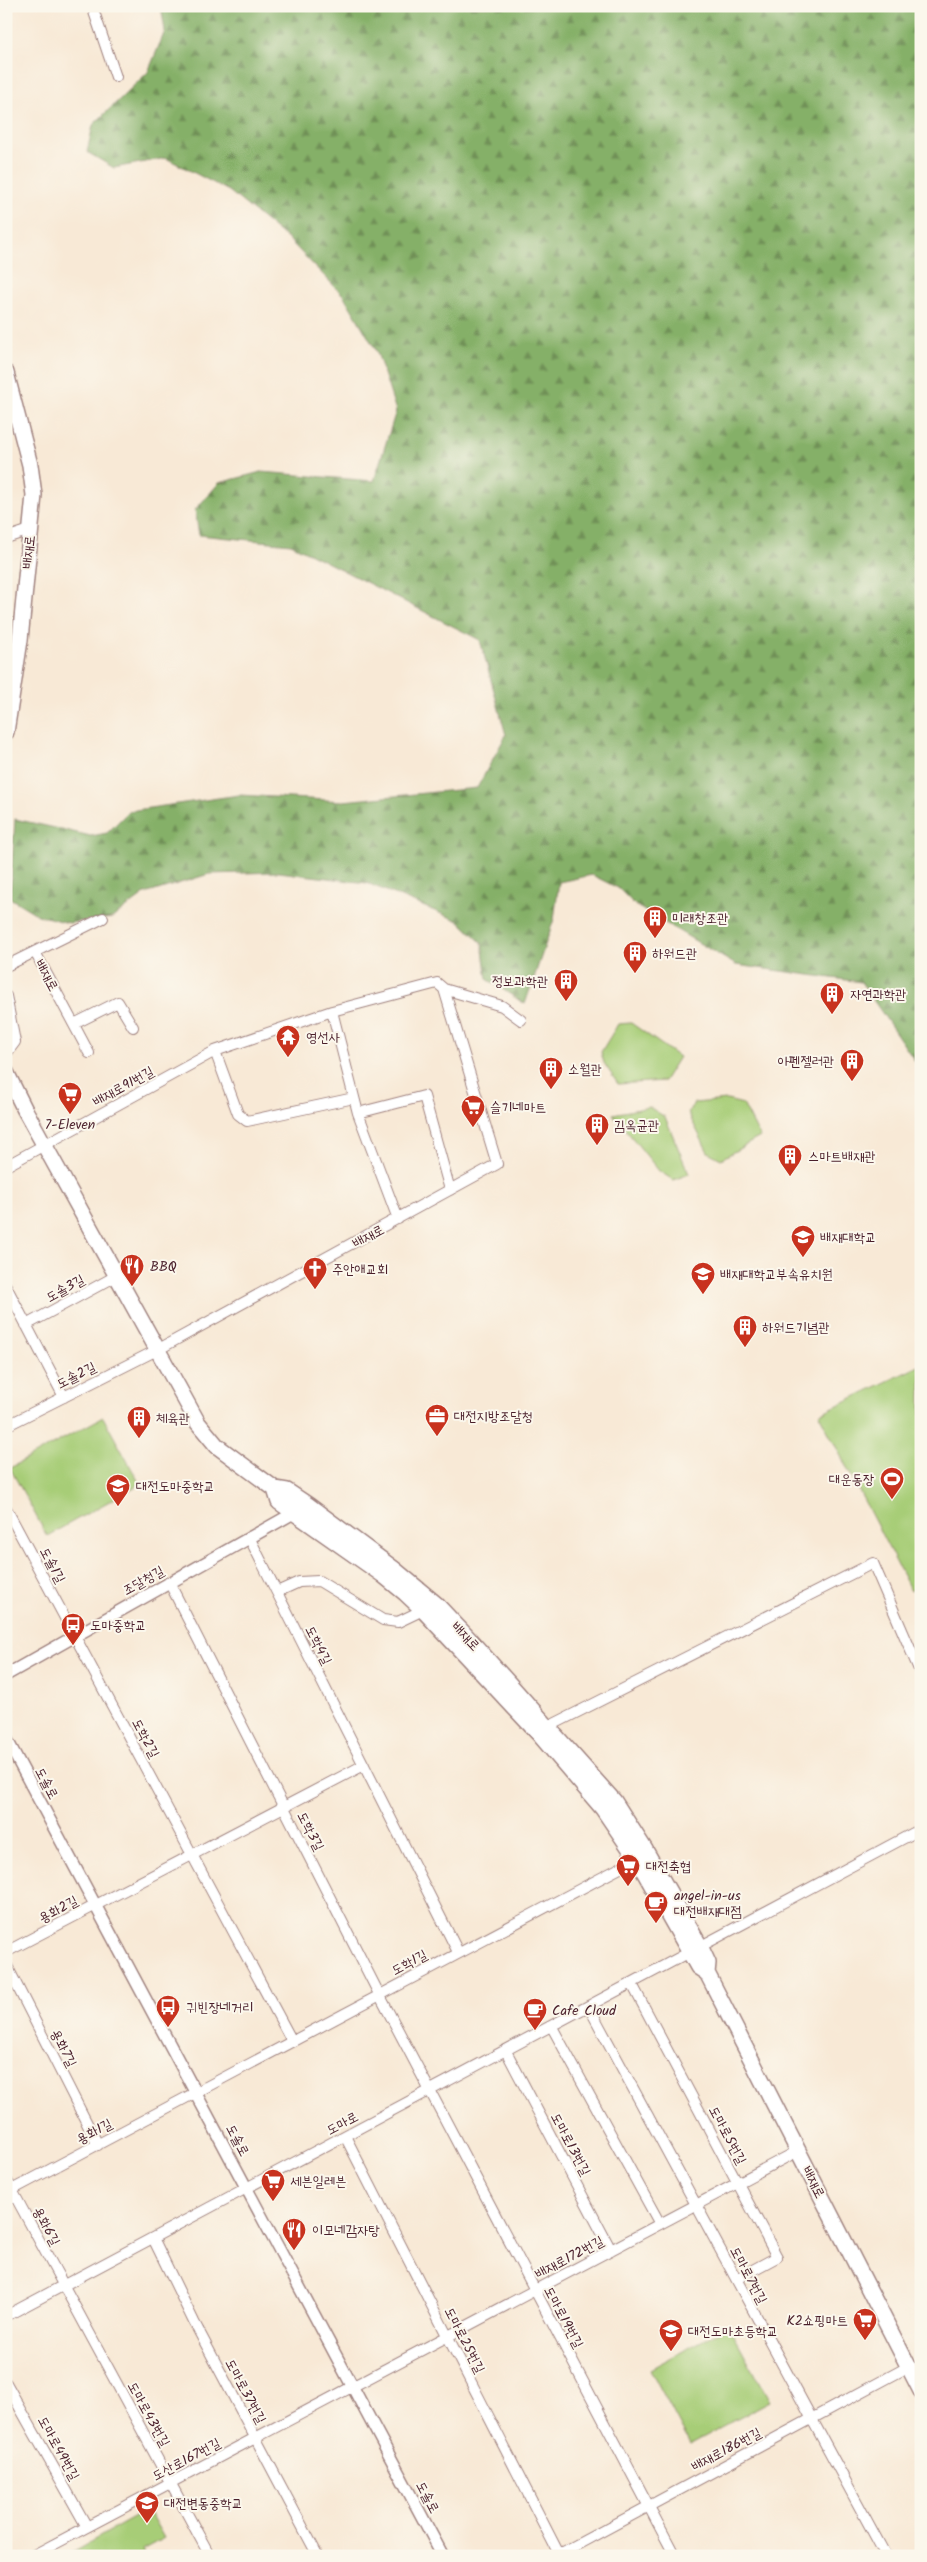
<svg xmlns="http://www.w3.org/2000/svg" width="927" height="2562" font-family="Kalam,'Poor Story',sans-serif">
<defs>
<pattern id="forest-firs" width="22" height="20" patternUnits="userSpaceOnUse" patternTransform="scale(1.25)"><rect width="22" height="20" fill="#85b068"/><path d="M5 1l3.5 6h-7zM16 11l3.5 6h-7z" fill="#6f8f56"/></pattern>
</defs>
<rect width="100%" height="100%" fill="#fbf7ec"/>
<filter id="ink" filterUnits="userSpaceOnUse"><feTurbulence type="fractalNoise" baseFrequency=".02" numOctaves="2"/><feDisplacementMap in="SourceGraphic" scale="10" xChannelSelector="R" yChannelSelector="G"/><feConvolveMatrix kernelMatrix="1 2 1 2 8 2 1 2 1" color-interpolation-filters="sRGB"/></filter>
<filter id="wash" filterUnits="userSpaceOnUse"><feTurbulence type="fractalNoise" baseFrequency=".0096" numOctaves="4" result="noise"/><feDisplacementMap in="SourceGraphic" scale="20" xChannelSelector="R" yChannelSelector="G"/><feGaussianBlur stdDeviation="1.12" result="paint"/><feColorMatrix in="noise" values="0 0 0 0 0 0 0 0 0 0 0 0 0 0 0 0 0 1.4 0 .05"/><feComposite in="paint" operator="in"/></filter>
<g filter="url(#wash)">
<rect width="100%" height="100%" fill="#f8e9d6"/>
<!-- green -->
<path fill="#a7cd77" stroke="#787651" d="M 631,1023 L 679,1057 L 664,1081 L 618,1084 L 604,1063 L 601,1052 L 618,1024 Z
M 727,1100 L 743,1104 L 760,1137 L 721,1159 L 708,1152 L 688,1113 L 694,1103 Z
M 649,1107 L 665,1117 L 689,1174 L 673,1180 L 659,1171 L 613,1114 Z
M 921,1365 L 921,1585 L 911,1591 L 819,1414 Z
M 103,1417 L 140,1484 L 47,1536 L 10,1468 Z
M 729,2326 L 770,2401 L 690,2444 L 650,2369 Z
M 148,2510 L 164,2538 L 142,2550 L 145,2556 L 65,2556 Z"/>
<!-- forest -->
<path fill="url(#forest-firs)" stroke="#68684a" d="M 161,6 L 921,6 L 921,1070 L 861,982 L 736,965 L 635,905 L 618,888 L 592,875 L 559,882 L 554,919 L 525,1004 L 487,979 L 482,943 L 459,921 L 367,883 L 279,872 L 209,874 L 145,894 L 112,918 L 69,923 L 38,915 L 10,898 L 15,819 L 91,836 L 107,833 L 129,811 L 239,795 L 343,801 L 477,788 L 506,735 L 480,640 L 291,544 L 199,535 L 195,510 L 219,483 L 261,472 L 374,481 L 396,411 L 377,352 L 344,296 L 289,240 L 229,191 L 166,158 L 114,168 L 87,152 L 93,125 L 148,72 L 165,31 Z"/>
</g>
<g filter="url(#ink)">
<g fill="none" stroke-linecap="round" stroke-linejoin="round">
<defs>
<path id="minor" d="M 92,6 L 116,77
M 6,538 L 30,530
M 35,952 L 89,1053
M 6,966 L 103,918
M 6,996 L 15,1042 L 6,1054
M 332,1011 L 358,1113 L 398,1219
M 74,1024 L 118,1002 L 133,1027
M 215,1051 L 238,1114 L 247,1121 L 354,1098
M 358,1113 L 424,1096 L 450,1190
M 6,1166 L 215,1051 L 332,1011 L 437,983 L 444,989 L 502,1006 L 521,1020
M 6,1286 L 64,1397
M 26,1325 L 118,1275
M 6,1426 L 159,1349 L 497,1164 L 444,989
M 6,1508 L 292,2041
M 249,1537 L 458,1952
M 169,1582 L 379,1994 L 675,2556
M 277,1592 L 299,1582 L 319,1581 L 383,1620 L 398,1622 L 423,1610
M 544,1729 L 873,1563 L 921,1674
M 6,1952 L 364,1765
M 6,1964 L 98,2145
M 632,1984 L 777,2257 L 736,2279
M 589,2007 L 886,2556
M 552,2027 L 660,2224
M 506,2051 L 611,2250
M 345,2136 L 560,2556
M 6,2179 L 210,2556
M 6,2193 L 637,1859
M 153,2238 L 194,2322 L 318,2556
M 6,2316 L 921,1829
M 6,2383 L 87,2527
M 32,2556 L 798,2151
M 556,2556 L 908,2367"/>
<path id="tertiary" d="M 6,1675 L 299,1510
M 6,1738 L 443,2556"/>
<path id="primary" d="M 6,373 L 30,465 L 34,495 L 20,640 L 6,732
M 6,1072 L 25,1110 L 198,1423 L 217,1446 L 275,1489 L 287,1491 L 308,1505 L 394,1569 L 436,1604 L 469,1639 L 614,1801 L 644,1848 L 701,1948 L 708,1963 L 707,1973
M 275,1489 L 279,1502 L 383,1575 L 405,1593 L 423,1610 L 538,1733 L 603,1809 L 637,1859 L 698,1967 L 707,1973 L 921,2391"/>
</defs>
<!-- minor casing -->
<use href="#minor" stroke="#a18480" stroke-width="12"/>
<!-- tertiary casing -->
<use href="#tertiary" stroke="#a18480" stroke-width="14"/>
<!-- primary casing -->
<use href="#primary" stroke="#a18480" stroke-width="18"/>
<!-- minor -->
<use href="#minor" stroke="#fff" stroke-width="10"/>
<!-- tertiary -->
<use href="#tertiary" stroke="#fff" stroke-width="11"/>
<!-- primary -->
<use href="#primary" stroke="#fff" stroke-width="15"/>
</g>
</g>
<!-- icons -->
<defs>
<symbol id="building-pin" viewBox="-11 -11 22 30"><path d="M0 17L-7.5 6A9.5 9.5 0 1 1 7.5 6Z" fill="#c8321e" stroke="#fbf7ec"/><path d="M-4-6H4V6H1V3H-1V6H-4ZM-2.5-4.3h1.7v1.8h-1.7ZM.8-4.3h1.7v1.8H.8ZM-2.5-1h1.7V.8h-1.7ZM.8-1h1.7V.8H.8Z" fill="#fff"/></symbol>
<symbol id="temple-pin" viewBox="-11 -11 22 30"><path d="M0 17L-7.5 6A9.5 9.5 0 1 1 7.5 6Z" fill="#c8321e" stroke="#fbf7ec"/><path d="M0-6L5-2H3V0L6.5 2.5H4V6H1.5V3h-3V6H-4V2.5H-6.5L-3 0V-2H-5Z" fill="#fff"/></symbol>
<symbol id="supermarket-pin" viewBox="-11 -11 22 30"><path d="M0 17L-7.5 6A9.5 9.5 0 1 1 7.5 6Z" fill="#c8321e" stroke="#fbf7ec"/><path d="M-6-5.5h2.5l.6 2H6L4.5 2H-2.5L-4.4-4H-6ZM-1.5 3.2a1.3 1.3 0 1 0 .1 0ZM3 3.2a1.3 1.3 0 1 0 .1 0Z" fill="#fff"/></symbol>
<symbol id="university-pin" viewBox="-11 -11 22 30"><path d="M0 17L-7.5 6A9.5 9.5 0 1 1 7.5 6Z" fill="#c8321e" stroke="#fbf7ec"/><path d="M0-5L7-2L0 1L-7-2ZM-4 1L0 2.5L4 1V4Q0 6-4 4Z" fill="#fff"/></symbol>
<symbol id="restaurant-pin" viewBox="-11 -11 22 30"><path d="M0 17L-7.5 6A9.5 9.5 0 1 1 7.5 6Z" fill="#c8321e" stroke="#fbf7ec"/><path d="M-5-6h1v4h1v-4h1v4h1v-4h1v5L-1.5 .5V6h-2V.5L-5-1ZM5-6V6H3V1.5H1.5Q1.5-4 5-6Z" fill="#fff"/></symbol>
<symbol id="church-pin" viewBox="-11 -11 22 30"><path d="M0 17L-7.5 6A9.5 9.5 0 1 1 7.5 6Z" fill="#c8321e" stroke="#fbf7ec"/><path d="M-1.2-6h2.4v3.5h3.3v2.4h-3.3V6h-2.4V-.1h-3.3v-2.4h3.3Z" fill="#fff"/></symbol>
<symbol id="school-pin" viewBox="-11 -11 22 30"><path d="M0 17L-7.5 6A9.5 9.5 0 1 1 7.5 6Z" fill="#c8321e" stroke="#fbf7ec"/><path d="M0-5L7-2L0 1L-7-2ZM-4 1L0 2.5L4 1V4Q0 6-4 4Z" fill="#fff"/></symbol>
<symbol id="office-pin" viewBox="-11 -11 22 30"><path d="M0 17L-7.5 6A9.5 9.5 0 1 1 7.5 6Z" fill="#c8321e" stroke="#fbf7ec"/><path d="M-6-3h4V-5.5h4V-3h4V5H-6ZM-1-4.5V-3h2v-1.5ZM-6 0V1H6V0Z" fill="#fff"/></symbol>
<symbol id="stadium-pin" viewBox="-11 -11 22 30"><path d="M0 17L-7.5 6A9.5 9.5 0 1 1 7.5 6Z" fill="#c8321e" stroke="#fbf7ec"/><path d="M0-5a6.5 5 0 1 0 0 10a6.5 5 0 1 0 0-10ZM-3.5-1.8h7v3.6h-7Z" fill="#fff"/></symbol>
<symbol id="bus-pin" viewBox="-11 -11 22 30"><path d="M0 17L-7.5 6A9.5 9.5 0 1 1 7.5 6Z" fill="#c8321e" stroke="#fbf7ec"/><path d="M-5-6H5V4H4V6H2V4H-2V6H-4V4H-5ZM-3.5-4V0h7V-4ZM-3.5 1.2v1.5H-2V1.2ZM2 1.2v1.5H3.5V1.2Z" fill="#fff"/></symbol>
<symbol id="cafe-pin" viewBox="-11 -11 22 30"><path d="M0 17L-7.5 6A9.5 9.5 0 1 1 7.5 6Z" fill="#c8321e" stroke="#fbf7ec"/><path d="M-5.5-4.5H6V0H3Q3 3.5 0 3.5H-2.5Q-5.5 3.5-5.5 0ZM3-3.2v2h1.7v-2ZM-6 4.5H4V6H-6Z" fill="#fff"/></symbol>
</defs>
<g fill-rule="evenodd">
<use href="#building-pin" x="641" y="904" width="28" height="38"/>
<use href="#building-pin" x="621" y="939" width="28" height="38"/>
<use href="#building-pin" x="552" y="967" width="28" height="38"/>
<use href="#building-pin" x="818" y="980" width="28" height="38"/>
<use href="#temple-pin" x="274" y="1023" width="28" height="38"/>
<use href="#building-pin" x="838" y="1047" width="28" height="38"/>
<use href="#building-pin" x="537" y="1055" width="28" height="38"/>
<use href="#supermarket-pin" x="56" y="1080" width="28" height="38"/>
<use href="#supermarket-pin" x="459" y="1093" width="28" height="38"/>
<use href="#building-pin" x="583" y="1111" width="28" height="38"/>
<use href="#building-pin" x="776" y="1142" width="28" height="38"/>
<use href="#university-pin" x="789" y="1223" width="28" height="38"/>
<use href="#restaurant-pin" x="118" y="1252" width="28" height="38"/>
<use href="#church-pin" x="301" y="1255" width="28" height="38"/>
<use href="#school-pin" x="689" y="1260" width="28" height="38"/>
<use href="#building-pin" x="731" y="1313" width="28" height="38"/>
<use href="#office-pin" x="423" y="1402" width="28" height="38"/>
<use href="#building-pin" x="125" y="1404" width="28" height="38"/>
<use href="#stadium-pin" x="878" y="1465" width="28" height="38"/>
<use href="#school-pin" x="104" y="1472" width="28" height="38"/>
<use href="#bus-pin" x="59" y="1611" width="28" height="38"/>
<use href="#supermarket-pin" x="614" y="1852" width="28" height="38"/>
<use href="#cafe-pin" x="642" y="1889" width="28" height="38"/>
<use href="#bus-pin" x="154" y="1993" width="28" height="38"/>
<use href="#cafe-pin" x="521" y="1996" width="28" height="38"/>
<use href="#supermarket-pin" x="259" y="2167" width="28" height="38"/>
<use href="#restaurant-pin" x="280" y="2216" width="28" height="38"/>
<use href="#supermarket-pin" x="851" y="2306" width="28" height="38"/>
<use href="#school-pin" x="657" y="2317" width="28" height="38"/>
<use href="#school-pin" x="133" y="2489" width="28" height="38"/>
</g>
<g text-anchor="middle" stroke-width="4" stroke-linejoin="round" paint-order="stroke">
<!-- street labels -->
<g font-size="14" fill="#4a1f2b" stroke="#fbf7ec">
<text transform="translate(28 552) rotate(-84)" y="5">배재로</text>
<text transform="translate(47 975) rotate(62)" y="5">배재로</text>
<text transform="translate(123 1086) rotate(-29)" y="5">배재로91번길</text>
<text transform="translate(368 1236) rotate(-28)" y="5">배재로</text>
<text transform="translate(65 1288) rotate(-29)" y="5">도솔3길</text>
<text transform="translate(76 1375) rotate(-27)" y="5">도솔2길</text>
<text transform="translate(53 1565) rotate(62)" y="5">도솔1길</text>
<text transform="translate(143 1580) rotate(-29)" y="5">조달청길</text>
<text transform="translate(466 1636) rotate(47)" y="5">배재로</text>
<text transform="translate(319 1645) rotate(63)" y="5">도학4길</text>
<text transform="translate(146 1738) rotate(62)" y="5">도학2길</text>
<text transform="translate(47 1783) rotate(62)" y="5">도솔로</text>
<text transform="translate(311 1831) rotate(63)" y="5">도학3길</text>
<text transform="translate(58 1909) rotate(-28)" y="5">용화2길</text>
<text transform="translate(409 1962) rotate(-28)" y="5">도학1길</text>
<text transform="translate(64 2048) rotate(63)" y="5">용화7길</text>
<text transform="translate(342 2123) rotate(-28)" y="5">도마로</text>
<text transform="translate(94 2131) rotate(-28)" y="5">용화1길</text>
<text transform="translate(728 2135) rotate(62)" y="5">도마로5번길</text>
<text transform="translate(238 2140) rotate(62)" y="5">도솔로</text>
<text transform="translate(571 2144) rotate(62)" y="5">도마로13번길</text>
<text transform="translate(814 2182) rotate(63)" y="5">배재로</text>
<text transform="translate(47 2226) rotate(62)" y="5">용화6길</text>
<text transform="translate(569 2257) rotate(-28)" y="5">배재로172번길</text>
<text transform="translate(749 2275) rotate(62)" y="5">도마로7번길</text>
<text transform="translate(564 2317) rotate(62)" y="5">도마로19번길</text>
<text transform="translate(465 2340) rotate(63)" y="5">도마로25번길</text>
<text transform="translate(246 2391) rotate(62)" y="5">도마로37번길</text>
<text transform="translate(149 2414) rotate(61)" y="5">도마로43번길</text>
<text transform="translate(59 2448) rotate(61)" y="5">도마로49번길</text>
<text transform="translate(726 2449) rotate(-28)" y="5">배재로186번길</text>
<text transform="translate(186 2459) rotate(-28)" y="5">도산로167번길</text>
<text transform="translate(428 2497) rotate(62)" y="5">도솔로</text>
</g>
<!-- poi labels -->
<g font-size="14" fill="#4a1f2b" stroke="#fbf7ec" text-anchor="start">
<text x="672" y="923">미래창조관</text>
<text x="652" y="958">하워드관</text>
<text x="548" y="986" text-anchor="end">정보과학관</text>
<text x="850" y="999">자연과학관</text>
<text x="306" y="1042">영선사</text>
<text x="834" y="1066" text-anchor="end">아펜젤러관</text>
<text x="568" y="1074">소월관</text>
<text x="490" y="1112">슬기네마트</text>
<text x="70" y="1129" text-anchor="middle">7-Eleven</text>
<text x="614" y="1130">김옥균관</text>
<text x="808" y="1161">스마트배재관</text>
<text x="820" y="1242">배재대학교</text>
<text x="150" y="1271">BBQ</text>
<text x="332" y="1274">주안애교회</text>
<text x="720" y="1279">배재대학교부속유치원</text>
<text x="762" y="1332">하워드기념관</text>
<text x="454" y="1421">대전지방조달청</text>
<text x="156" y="1423">체육관</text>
<text x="874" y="1484" text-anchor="end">대운동장</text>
<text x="136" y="1491">대전도마중학교</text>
<text x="90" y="1630">도마중학교</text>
<text x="646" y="1871">대전축협</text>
<text x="674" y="1900">angel-in-us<tspan x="674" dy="16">대전배재대점</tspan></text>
<text x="186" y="2012">귀빈장네거리</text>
<text x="552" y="2015">Cafe Cloud</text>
<text x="290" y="2186">세븐일레븐</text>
<text x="312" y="2235">이모네감자탕</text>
<text x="848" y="2325" text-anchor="end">K2쇼핑마트</text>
<text x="688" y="2336">대전도마초등학교</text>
<text x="164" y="2508">대전변동중학교</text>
</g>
</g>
<!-- margin -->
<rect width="927" height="2562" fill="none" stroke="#fbf7ec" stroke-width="25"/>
</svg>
